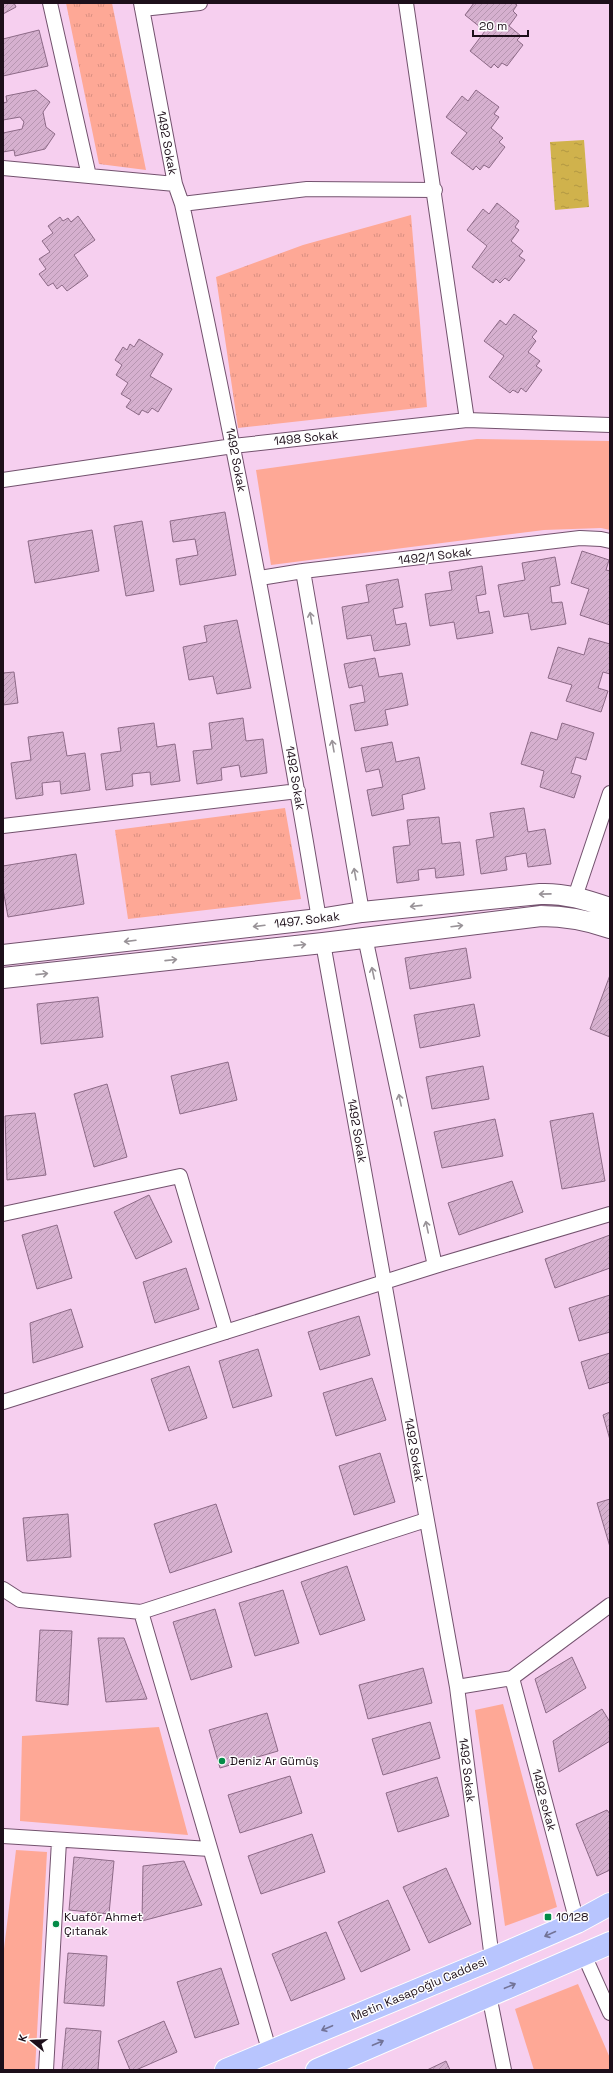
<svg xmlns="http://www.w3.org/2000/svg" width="613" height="2073" font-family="'Space Grotesk',sans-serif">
<defs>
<pattern id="grass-tufts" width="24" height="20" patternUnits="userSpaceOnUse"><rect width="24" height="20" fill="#fea896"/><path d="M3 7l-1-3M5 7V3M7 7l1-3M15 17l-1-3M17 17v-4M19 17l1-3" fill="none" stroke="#d98f81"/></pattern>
<pattern id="water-ripples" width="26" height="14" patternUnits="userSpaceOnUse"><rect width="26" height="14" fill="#d0b24c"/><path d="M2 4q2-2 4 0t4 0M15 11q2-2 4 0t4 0" fill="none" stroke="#b29842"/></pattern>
<pattern id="building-hatch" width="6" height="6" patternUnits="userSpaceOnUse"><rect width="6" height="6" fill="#d6b0cf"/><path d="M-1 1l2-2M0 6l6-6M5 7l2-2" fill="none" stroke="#b796b1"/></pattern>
</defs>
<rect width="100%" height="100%" fill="#f6cfef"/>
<!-- grass -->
<path fill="url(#grass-tufts)" d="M 66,3 L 112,3 L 146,170 L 99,164 Z
M 411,215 L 427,407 L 238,428 L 216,277 L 303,245 Z
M 285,808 L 301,899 L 128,919 L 115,830 Z"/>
<!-- park -->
<path fill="#fea896" d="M 477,439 L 610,441 L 610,530 L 601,528 L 544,530 L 271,565 L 256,470 Z
M 503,1704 L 557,1907 L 505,1926 L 475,1710 Z
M 159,1727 L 188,1835 L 20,1821 L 22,1736 Z
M 16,1850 L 47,1852 L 35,2070 L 3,2070 L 3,1957 Z
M 578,1984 L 610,2058 L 610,2070 L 534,2070 L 515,2009 Z"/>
<!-- water -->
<path fill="url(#water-ripples)" d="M 584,140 L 589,207 L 555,210 L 550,142 Z"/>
<!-- building -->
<path fill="url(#building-hatch)" stroke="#8d6a87" d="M 3,3 L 14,3 L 16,7 L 3,14 Z
M 474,3 L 514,3 L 517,5 L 513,11 L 517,15 L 509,26 L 521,36 L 517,40 L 523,45 L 507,66 L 502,63 L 498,68 L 494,64 L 491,68 L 470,51 L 485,31 L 465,15 Z
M 39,30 L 48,66 L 3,76 L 3,39 Z
M 36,90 L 50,102 L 43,112 L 46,127 L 55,134 L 45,149 L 15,156 L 14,150 L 3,152 L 3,133 L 22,129 L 24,122 L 20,117 L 3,120 L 3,103 L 7,102 L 6,96 Z
M 476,90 L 499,107 L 494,114 L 499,117 L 491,128 L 503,138 L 499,142 L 505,147 L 489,168 L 484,165 L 480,170 L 476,166 L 473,170 L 451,153 L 467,133 L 446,117 L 462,96 L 468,101 Z
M 497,203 L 519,221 L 515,227 L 519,230 L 511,241 L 523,251 L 519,256 L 525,260 L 509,281 L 505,278 L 500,283 L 496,279 L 493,283 L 472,267 L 487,246 L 467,230 L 483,209 L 489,214 Z
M 78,216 L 95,240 L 74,255 L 88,276 L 67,291 L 62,285 L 57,289 L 53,283 L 48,286 L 39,274 L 46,269 L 39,259 L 50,252 L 42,241 L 53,233 L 48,226 L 60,217 L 63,221 L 68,218 L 71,222 Z
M 514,314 L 537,331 L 532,337 L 536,341 L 528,352 L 540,361 L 536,366 L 542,370 L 526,392 L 521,388 L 518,393 L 513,390 L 510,393 L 489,377 L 504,356 L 484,341 L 500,320 L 506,325 Z
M 139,339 L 163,354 L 150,376 L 172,389 L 158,412 L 152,408 L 148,413 L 142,410 L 139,415 L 126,407 L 131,400 L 121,394 L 128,383 L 116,375 L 122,365 L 115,360 L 123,347 L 127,350 L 130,344 L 134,347 Z
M 225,512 L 236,575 L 180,585 L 176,559 L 198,555 L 195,539 L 173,542 L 170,521 Z
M 142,521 L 154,591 L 126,596 L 114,526 Z
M 92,530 L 99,571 L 35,583 L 28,541 Z
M 582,551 L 609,560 L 606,570 L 610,571 L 610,625 L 580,615 L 589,589 L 571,583 Z
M 555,557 L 560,585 L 550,587 L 552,603 L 562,602 L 566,624 L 531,630 L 528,613 L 504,617 L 498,585 L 525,580 L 522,563 Z
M 482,566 L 486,594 L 476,596 L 479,613 L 489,611 L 493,633 L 457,639 L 454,622 L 430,626 L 425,594 L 452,590 L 449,572 Z
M 398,579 L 403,607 L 393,609 L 396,625 L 406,623 L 410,645 L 374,651 L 371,635 L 347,639 L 342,607 L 369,602 L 366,585 Z
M 237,620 L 251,688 L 217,694 L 213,676 L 189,680 L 183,647 L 207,642 L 204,626 Z
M 589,638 L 610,644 L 610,674 L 603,672 L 598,688 L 608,691 L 601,712 L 566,701 L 572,685 L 548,678 L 558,647 L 584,655 Z
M 375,658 L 379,677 L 402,673 L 408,705 L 385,710 L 388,725 L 355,731 L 350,705 L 365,702 L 362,685 L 349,688 L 344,664 Z
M 14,672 L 18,703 L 3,705 L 3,673 Z
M 243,718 L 246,741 L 263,739 L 267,773 L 241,777 L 239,765 L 221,768 L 222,780 L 197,784 L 193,751 L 212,749 L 209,723 Z
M 154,723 L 157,747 L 175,744 L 180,781 L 151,785 L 150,772 L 132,774 L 133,786 L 106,790 L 101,754 L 121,751 L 118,728 Z
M 562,723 L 594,733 L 586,760 L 576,757 L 571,773 L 581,776 L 574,798 L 540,787 L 544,771 L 521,764 L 531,732 L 557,740 Z
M 63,732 L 67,756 L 85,753 L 90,790 L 61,794 L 60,781 L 42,783 L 43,795 L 16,799 L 11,763 L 31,760 L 28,737 Z
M 392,742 L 396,762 L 419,757 L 425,789 L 402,795 L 404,809 L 372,816 L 367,790 L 383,787 L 379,769 L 366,772 L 361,748 Z
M 524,808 L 528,832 L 545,829 L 551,864 L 528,867 L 526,853 L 505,857 L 507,870 L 481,874 L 476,840 L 494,837 L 490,813 Z
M 439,817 L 442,844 L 460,842 L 464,875 L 436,878 L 435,868 L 418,870 L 419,880 L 397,883 L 393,847 L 410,845 L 407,820 Z
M 76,854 L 84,904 L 8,917 L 3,889 L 3,866 Z
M 466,948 L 471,978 L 410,989 L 405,958 Z
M 610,975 L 610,1037 L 590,1029 Z
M 98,997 L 103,1037 L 41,1044 L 37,1004 Z
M 474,1004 L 480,1036 L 420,1048 L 414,1015 Z
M 228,1062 L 237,1100 L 180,1114 L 171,1076 Z
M 483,1066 L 489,1099 L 432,1109 L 426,1077 Z
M 107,1084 L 127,1157 L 94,1167 L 74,1094 Z
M 35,1113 L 46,1175 L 7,1180 L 5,1116 Z
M 593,1113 L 605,1181 L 562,1189 L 550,1121 Z
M 495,1119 L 503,1156 L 442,1168 L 434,1132 Z
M 512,1181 L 523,1212 L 459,1235 L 448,1203 Z
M 149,1195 L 172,1242 L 136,1259 L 114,1212 Z
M 57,1225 L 72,1278 L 37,1289 L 22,1235 Z
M 610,1235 L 610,1268 L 555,1288 L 545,1259 Z
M 186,1268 L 199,1309 L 155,1323 L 143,1282 Z
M 610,1295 L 610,1332 L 579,1341 L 569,1308 Z
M 71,1309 L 83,1347 L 33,1363 L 30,1323 Z
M 359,1316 L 370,1355 L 320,1370 L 308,1332 Z
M 258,1349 L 272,1396 L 233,1408 L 219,1361 Z
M 610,1353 L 610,1382 L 589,1389 L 581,1362 Z
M 189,1366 L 207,1418 L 169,1431 L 151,1379 Z
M 372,1378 L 386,1420 L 336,1436 L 323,1393 Z
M 610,1412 L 610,1440 L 603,1415 Z
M 380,1453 L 395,1502 L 354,1515 L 339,1466 Z
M 610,1499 L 610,1547 L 597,1503 Z
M 216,1504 L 232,1552 L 170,1573 L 154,1524 Z
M 68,1514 L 71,1557 L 27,1561 L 23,1518 Z
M 347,1566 L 365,1620 L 320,1635 L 301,1582 Z
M 283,1590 L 299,1643 L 255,1656 L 239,1603 Z
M 215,1609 L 232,1667 L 191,1680 L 173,1622 Z
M 40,1630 L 72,1631 L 68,1705 L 36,1701 Z
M 98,1638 L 124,1638 L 147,1699 L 106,1702 Z
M 572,1657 L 586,1688 L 546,1713 L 535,1679 Z
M 423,1668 L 432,1703 L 368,1719 L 359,1685 Z
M 602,1709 L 610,1722 L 610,1741 L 559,1772 L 553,1741 Z
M 267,1713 L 278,1751 L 220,1768 L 209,1730 Z
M 430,1722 L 440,1758 L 383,1775 L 372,1739 Z
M 290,1776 L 302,1813 L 240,1833 L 228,1795 Z
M 437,1777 L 449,1816 L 398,1832 L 386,1793 Z
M 607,1810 L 610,1814 L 610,1870 L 597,1876 L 576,1824 Z
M 312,1834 L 325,1872 L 261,1894 L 248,1856 Z
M 74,1857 L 114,1861 L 109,1914 L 69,1910 Z
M 184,1861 L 202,1905 L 142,1921 L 143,1866 Z
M 446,1868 L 471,1924 L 429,1943 L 403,1887 Z
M 388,1900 L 410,1950 L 361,1972 L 338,1922 Z
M 326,1932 L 345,1979 L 291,2001 L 272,1954 Z
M 68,1953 L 107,1956 L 104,2006 L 64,2003 Z
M 221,1968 L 239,2024 L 195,2038 L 177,1982 Z
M 164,2021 L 177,2052 L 136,2070 L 130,2070 L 118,2041 Z
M 66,2028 L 101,2031 L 98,2070 L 62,2070 Z
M 446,2061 L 450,2070 L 427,2070 Z"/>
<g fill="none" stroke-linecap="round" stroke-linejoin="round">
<defs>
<path id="street" d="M 50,3 L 89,176
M 141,3 L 175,184 L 182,204 C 234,441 279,679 319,919
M 406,3 L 467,420
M 142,9 L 200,3
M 3,168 L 175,184
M 182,204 L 307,189 L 435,190
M 3,480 L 233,446 L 467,420 L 610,425
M 303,571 L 362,912
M 260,578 L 303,571 L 580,538 L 601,539 L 610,541
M 3,826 L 298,791
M 575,897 L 610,793
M 365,937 L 435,1266
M 323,943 L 457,1687 L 492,1959
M 3,1214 L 180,1176 L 226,1332
M 3,1402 L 435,1266 L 610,1214
M 3,1589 L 20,1600 L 141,1612 L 426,1520
M 141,1612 L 270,2053
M 512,1678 L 577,1922
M 457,1687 L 512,1678 L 610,1605
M 3,1836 L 210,1849
M 584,1955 L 610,2013
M 489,1995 L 504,2070
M 46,2070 L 59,1841"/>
<path id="secondary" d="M 3,955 L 319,919 L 362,912 L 540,894 C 565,893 587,900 610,908
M 3,978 L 323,943 L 541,916 C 566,916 587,920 610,928"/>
<path id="primary" d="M 226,2070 L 492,1959 L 577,1922 L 610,1904
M 317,2070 L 610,1943"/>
</defs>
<!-- street casing -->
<use href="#street" stroke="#73526e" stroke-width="16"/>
<!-- secondary casing -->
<use href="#secondary" stroke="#73526e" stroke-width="22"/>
<!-- primary casing -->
<use href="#primary" stroke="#fff" stroke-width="24"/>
<!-- street -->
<use href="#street" stroke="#fff" stroke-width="14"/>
<!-- secondary -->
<use href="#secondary" stroke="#fff" stroke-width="20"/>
<!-- primary -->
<use href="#primary" stroke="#b8c5fe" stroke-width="22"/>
</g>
<!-- one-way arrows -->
<defs><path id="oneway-shaft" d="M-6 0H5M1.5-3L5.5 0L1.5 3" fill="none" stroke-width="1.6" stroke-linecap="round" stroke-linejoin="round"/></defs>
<g stroke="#999398">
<use href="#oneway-shaft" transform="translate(311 618) rotate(-100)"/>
<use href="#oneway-shaft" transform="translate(333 746) rotate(-100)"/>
<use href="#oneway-shaft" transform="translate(355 874) rotate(-100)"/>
<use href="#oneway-shaft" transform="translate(545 894) rotate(179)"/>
<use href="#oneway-shaft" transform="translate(416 906) rotate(174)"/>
<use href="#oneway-shaft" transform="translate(259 926) rotate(173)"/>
<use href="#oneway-shaft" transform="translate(457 926) rotate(-7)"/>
<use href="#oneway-shaft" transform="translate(130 941) rotate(173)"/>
<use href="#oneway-shaft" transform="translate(300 945) rotate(-6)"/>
<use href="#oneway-shaft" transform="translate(171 960) rotate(-6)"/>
<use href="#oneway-shaft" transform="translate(373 973) rotate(-102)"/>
<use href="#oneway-shaft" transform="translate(42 974) rotate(-6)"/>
<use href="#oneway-shaft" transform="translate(400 1100) rotate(-102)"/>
<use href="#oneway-shaft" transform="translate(427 1227) rotate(-102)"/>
</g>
<g stroke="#727397">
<use href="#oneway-shaft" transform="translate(550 1934) rotate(156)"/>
<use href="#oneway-shaft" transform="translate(510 1986) rotate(-23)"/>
<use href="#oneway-shaft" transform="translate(327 2028) rotate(157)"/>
<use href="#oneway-shaft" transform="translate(378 2043) rotate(-23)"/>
</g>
<!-- markers -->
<g fill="#038b47" stroke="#fefefe" stroke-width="1.5">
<circle cx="222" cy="1761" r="4"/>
<rect x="544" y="1913" width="8" height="8" rx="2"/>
<circle cx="56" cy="1924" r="4"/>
</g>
<g text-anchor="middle" stroke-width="3" stroke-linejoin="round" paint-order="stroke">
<!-- street labels -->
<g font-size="12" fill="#1d0f1a" stroke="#fefefe">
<text transform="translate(167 143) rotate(79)" y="4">1492 Sokak</text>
<text transform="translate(306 438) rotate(-6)" y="4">1498 Sokak</text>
<text transform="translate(236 460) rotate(79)" y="4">1492 Sokak</text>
<text transform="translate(435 556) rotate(-7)" y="4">1492/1 Sokak</text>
<text transform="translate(295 778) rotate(80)" y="4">1492 Sokak</text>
<text transform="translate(307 920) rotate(-7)" y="4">1497. Sokak</text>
<text transform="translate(357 1131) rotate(80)" y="4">1492 Sokak</text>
<text transform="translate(414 1450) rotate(80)" y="4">1492 Sokak</text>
<text transform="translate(467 1770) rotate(83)" y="4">1492 Sokak</text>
<text transform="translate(544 1800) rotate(75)" y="4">1492 sokak</text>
<text transform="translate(419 1989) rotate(-23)" y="4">Metin Kasapoğlu Caddesi</text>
</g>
<!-- poi labels -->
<g font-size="12" fill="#1d0f1a" stroke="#fefefe" text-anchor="start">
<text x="230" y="1765">Deniz Ar Gümüş</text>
<text x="64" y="1921">Kuaför Ahmet<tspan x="64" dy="14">Çıtanak</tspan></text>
<text x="556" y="1921">10128</text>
</g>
</g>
<!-- border -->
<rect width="613" height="2073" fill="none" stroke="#1d0f1a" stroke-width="8"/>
<!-- north arrow -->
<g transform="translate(32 2041) rotate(288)" stroke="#fefefe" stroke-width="3" paint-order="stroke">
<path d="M0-3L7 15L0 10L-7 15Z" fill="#1d0f1a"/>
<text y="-6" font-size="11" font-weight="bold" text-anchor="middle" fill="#1d0f1a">K</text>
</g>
<!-- scale -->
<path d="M473 30v6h55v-6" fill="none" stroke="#1d0f1a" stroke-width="2"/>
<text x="479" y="30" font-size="12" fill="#1d0f1a" stroke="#fefefe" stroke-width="3" paint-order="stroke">20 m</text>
</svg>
